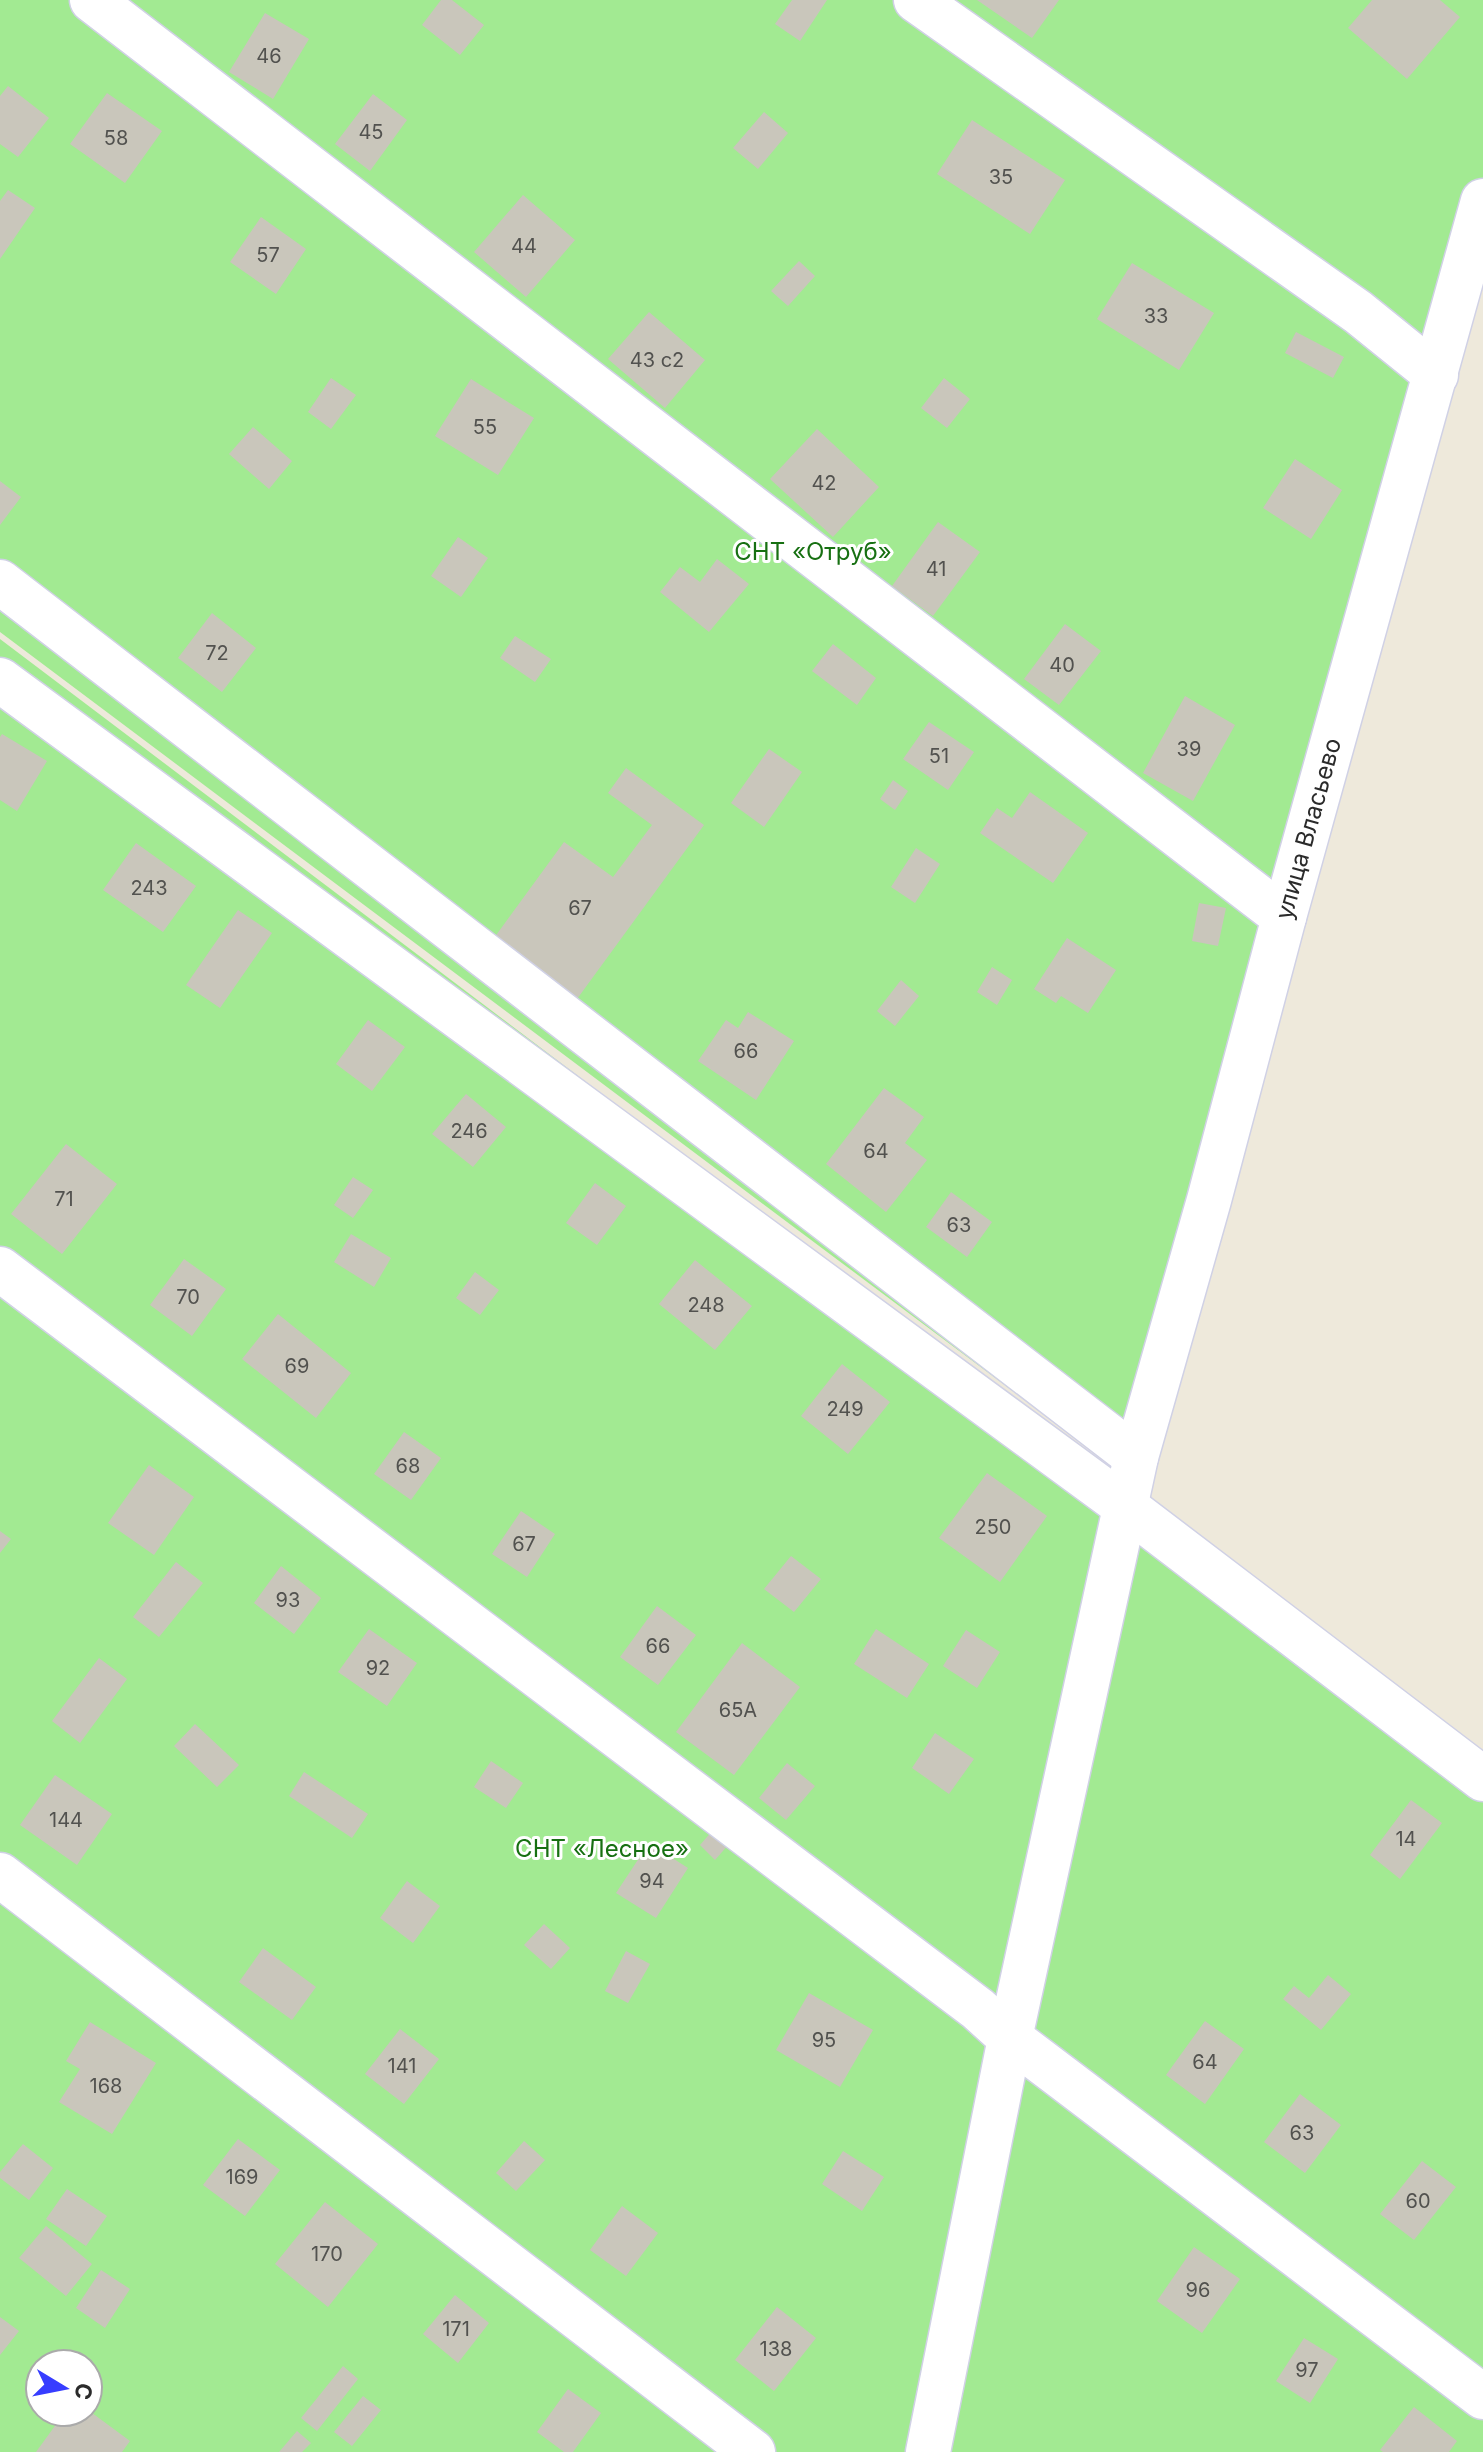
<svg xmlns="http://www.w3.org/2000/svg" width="1483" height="2452" font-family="Inter,sans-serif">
<rect width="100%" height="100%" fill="#eee9db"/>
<!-- green -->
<path fill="#a2ea92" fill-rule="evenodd" d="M 0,0 L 1483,0 L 1483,205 L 1126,1476 L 0,632 Z
M 0,639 L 1483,1760 L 1483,2452 L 0,2452 ZM 40,2364 L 88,2364 L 88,2412 L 40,2412 Z"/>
<!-- building -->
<path fill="#c9c6bb" d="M 441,0 L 452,0 L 484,25 L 460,55 L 422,25 Z
M 792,0 L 827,0 L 800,41 L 775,24 Z
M 977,0 L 1059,0 L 1032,38 Z
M 1372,0 L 1440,0 L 1460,17 L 1407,79 L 1348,28 Z
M 265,13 L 309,39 L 273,99 L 229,72 Z
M 8,86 L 49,118 L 18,157 L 0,144 L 0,96 Z
M 107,93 L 162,131 L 125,183 L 70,144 Z
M 373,94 L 407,120 L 370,171 L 335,144 Z
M 764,112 L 788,133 L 758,169 L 733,148 Z
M 972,120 L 1065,180 L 1030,234 L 937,174 Z
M 8,190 L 35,208 L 0,259 L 0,201 Z
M 523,195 L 575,240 L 526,297 L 474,252 Z
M 261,217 L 306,249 L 276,294 L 230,262 Z
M 799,261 L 815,276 L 788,306 L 771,291 Z
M 1132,263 L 1214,313 L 1179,370 L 1097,319 Z
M 649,312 L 705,360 L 665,408 L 608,359 Z
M 1296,332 L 1344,357 L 1333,378 L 1285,353 Z
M 331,378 L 356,395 L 331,429 L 308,412 Z
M 944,378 L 970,399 L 947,428 L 921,408 Z
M 471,379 L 534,418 L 498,475 L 435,436 Z
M 253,427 L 292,461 L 269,489 L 229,454 Z
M 817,429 L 879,487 L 833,537 L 770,479 Z
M 1295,459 L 1342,490 L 1311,539 L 1263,508 Z
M 0,481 L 21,497 L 0,525 Z
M 938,522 L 980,552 L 933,616 L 892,586 Z
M 458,537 L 488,558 L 461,597 L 431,576 Z
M 717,559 L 749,584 L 709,632 L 660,592 L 680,567 L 700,582 Z
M 212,613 L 256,648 L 222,692 L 178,658 Z
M 1065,624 L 1101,651 L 1059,705 L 1024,679 Z
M 515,636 L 551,659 L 535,682 L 500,658 Z
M 833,644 L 876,678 L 857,705 L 812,671 Z
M 1185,696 L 1235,725 L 1193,801 L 1143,773 Z
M 929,722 L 974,752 L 948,790 L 903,759 Z
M 2,734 L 47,761 L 17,811 L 0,800 L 0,737 Z
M 769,749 L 802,772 L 764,827 L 731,803 Z
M 626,768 L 704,825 L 577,999 L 494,938 L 564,842 L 613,877 L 652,825 L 608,793 Z
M 893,780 L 908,791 L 895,810 L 880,799 Z
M 1030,792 L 1088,833 L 1053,883 L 980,833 L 997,808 L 1012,818 Z
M 136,843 L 196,886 L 163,932 L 103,890 Z
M 916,848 L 940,864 L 915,903 L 891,887 Z
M 1199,903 L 1226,908 L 1218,946 L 1192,941 Z
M 238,910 L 272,933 L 220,1008 L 186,985 Z
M 1067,938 L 1116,970 L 1088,1013 L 1061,996 L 1056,1003 L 1034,989 Z
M 992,967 L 1012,980 L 997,1005 L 977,992 Z
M 901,980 L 919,996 L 895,1026 L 877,1011 Z
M 748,1012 L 794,1041 L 756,1100 L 698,1061 L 726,1020 L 738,1028 Z
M 368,1020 L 405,1047 L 372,1091 L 336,1064 Z
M 884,1088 L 924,1117 L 905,1143 L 927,1160 L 886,1212 L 826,1164 Z
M 466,1094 L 506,1127 L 473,1167 L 432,1134 Z
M 66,1144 L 117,1184 L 62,1254 L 11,1214 Z
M 353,1177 L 373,1190 L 353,1218 L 334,1205 Z
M 595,1183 L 626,1206 L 597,1245 L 566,1223 Z
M 951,1192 L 992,1222 L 967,1257 L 926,1227 Z
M 351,1234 L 391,1258 L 374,1287 L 334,1262 Z
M 184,1259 L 226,1289 L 192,1336 L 150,1305 Z
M 695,1260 L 752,1306 L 715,1350 L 659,1304 Z
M 475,1272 L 499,1290 L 480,1315 L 456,1298 Z
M 278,1314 L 351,1373 L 316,1418 L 242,1359 Z
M 842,1364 L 890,1402 L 848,1454 L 801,1416 Z
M 404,1432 L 441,1458 L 411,1500 L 374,1474 Z
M 149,1465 L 194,1497 L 154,1555 L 108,1523 Z
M 987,1473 L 1047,1516 L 1000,1582 L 939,1538 Z
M 521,1511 L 555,1534 L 527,1577 L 492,1554 Z
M 0,1531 L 11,1539 L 0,1553 Z
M 791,1556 L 821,1579 L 794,1612 L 764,1589 Z
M 176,1562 L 203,1583 L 159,1637 L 133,1617 Z
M 281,1566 L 321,1598 L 294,1634 L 254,1603 Z
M 657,1606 L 696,1635 L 658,1685 L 620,1657 Z
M 369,1629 L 417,1663 L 387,1706 L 338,1672 Z
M 876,1629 L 929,1664 L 907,1698 L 854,1664 Z
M 966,1630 L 1000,1652 L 977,1688 L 943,1666 Z
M 742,1643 L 800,1687 L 734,1775 L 676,1732 Z
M 99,1658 L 127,1679 L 80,1743 L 52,1721 Z
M 195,1724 L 239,1765 L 217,1787 L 174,1746 Z
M 935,1733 L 974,1759 L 949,1794 L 912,1768 Z
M 491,1761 L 523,1783 L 506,1808 L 474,1787 Z
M 787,1763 L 815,1786 L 786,1820 L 759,1798 Z
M 304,1772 L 368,1814 L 352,1838 L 289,1796 Z
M 55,1775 L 112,1814 L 77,1865 L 20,1825 Z
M 1411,1800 L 1442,1823 L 1400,1879 L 1370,1855 Z
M 713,1830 L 729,1844 L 715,1860 L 700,1845 Z
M 649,1843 L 688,1868 L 656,1918 L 616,1893 Z
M 407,1881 L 440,1906 L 413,1943 L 380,1918 Z
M 544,1924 L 570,1948 L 551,1969 L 524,1945 Z
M 263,1948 L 316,1987 L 292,2020 L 239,1982 Z
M 626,1951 L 650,1964 L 628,2003 L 605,1991 Z
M 1328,1975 L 1351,1994 L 1321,2030 L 1283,1999 L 1294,1986 L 1309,1998 Z
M 809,1993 L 873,2030 L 840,2087 L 776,2050 Z
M 1205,2021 L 1244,2049 L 1205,2104 L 1166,2075 Z
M 90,2022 L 156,2063 L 112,2134 L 59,2102 L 80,2069 L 66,2061 Z
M 400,2029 L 439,2059 L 404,2104 L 365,2074 Z
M 1300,2094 L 1341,2125 L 1305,2173 L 1264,2142 Z
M 238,2139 L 280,2170 L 245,2216 L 203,2185 Z
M 524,2141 L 545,2160 L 516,2191 L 496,2173 Z
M 23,2144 L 53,2168 L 29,2200 L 0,2178 L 0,2172 Z
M 843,2151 L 884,2177 L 862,2211 L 822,2184 Z
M 1422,2161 L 1456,2187 L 1414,2240 L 1380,2214 Z
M 67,2189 L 107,2216 L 86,2246 L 46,2219 Z
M 325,2202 L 378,2244 L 328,2307 L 275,2264 Z
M 622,2206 L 658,2233 L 626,2276 L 590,2250 Z
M 46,2226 L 92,2264 L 66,2296 L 19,2258 Z
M 1194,2247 L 1240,2279 L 1202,2333 L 1157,2301 Z
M 101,2270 L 130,2289 L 105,2328 L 76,2308 Z
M 455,2295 L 489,2323 L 458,2363 L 423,2334 Z
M 777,2307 L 816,2338 L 774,2391 L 735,2360 Z
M 0,2317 L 19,2331 L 0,2355 Z
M 1304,2338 L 1338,2359 L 1310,2403 L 1276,2381 Z
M 343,2366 L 358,2379 L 317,2431 L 301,2418 Z
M 568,2389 L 601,2413 L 573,2452 L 564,2452 L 537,2432 Z
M 363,2396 L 381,2410 L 352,2446 L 334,2432 Z
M 1414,2407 L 1457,2441 L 1449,2452 L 1383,2452 L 1380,2450 Z
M 88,2410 L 130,2441 L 122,2452 L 36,2452 L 65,2412 L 88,2412 Z
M 297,2431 L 311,2443 L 302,2452 L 279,2452 Z"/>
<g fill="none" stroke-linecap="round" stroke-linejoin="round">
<defs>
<g id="minor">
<path d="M 92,0 L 1284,917"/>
<path d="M 916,0 L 1358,312 L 1436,375"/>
<path d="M 0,582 L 1136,1457"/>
<path d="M 0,680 L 1126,1507 L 1483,1779"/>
<path d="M 0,1269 L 978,2009 L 1010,2038 L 1063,2078 L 1483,2397"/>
<path d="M 0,1875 L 753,2452"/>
<path id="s1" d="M 928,2452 L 1010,2038 L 1136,1457 L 1209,1200 L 1284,917 L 1483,201"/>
</g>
</defs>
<!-- minor casing -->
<use href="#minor" stroke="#d0d1e5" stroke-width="47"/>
<!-- minor -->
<use href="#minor" stroke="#fff" stroke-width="44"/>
</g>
<g text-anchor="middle" stroke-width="6" stroke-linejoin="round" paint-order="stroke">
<!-- number labels -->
<g font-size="20" fill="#52524f">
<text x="269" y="63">46</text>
<text x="371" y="139">45</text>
<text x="116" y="145">58</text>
<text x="1001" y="184">35</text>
<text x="524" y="253">44</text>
<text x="268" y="262">57</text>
<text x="1156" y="323">33</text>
<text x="657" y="367">43 с2</text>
<text x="485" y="434">55</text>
<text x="824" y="490">42</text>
<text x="936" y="576">41</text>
<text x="217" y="660">72</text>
<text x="1062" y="672">40</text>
<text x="1189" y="756">39</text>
<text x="939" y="763">51</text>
<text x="149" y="895">243</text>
<text x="580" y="915">67</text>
<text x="746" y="1058">66</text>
<text x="469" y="1138">246</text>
<text x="876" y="1158">64</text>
<text x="64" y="1206">71</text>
<text x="959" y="1232">63</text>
<text x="188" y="1304">70</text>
<text x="706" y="1312">248</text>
<text x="297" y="1373">69</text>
<text x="845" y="1416">249</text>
<text x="408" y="1473">68</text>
<text x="993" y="1534">250</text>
<text x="524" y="1551">67</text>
<text x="288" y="1607">93</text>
<text x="658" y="1653">66</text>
<text x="378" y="1675">92</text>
<text x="738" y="1717">65А</text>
<text x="66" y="1827">144</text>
<text x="1406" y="1846">14</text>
<text x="652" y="1888">94</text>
<text x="824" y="2047">95</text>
<text x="1205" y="2069">64</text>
<text x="402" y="2073">141</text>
<text x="106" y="2093">168</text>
<text x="1302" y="2140">63</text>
<text x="242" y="2184">169</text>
<text x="1418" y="2208">60</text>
<text x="327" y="2261">170</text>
<text x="1198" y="2297">96</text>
<text x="456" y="2336">171</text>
<text x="776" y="2356">138</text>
<text x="1307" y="2377">97</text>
</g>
<!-- park labels -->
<g font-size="24" fill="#177012" stroke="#fff">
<text x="813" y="560">СНТ «Отруб»</text>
<text x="602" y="1857">СНТ «Лесное»</text>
</g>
<!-- street labels -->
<g font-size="24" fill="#2b2b2b" stroke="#fff">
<text dy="8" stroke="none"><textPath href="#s1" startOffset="1668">улица Власьево</textPath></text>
</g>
</g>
<!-- north arrow -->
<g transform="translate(64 2388) rotate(100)"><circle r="38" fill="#ffffff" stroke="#aaaaaa" stroke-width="2"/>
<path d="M0-6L14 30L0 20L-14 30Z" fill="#373dff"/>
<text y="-12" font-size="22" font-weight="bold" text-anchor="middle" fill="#2b2b2b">С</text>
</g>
</svg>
